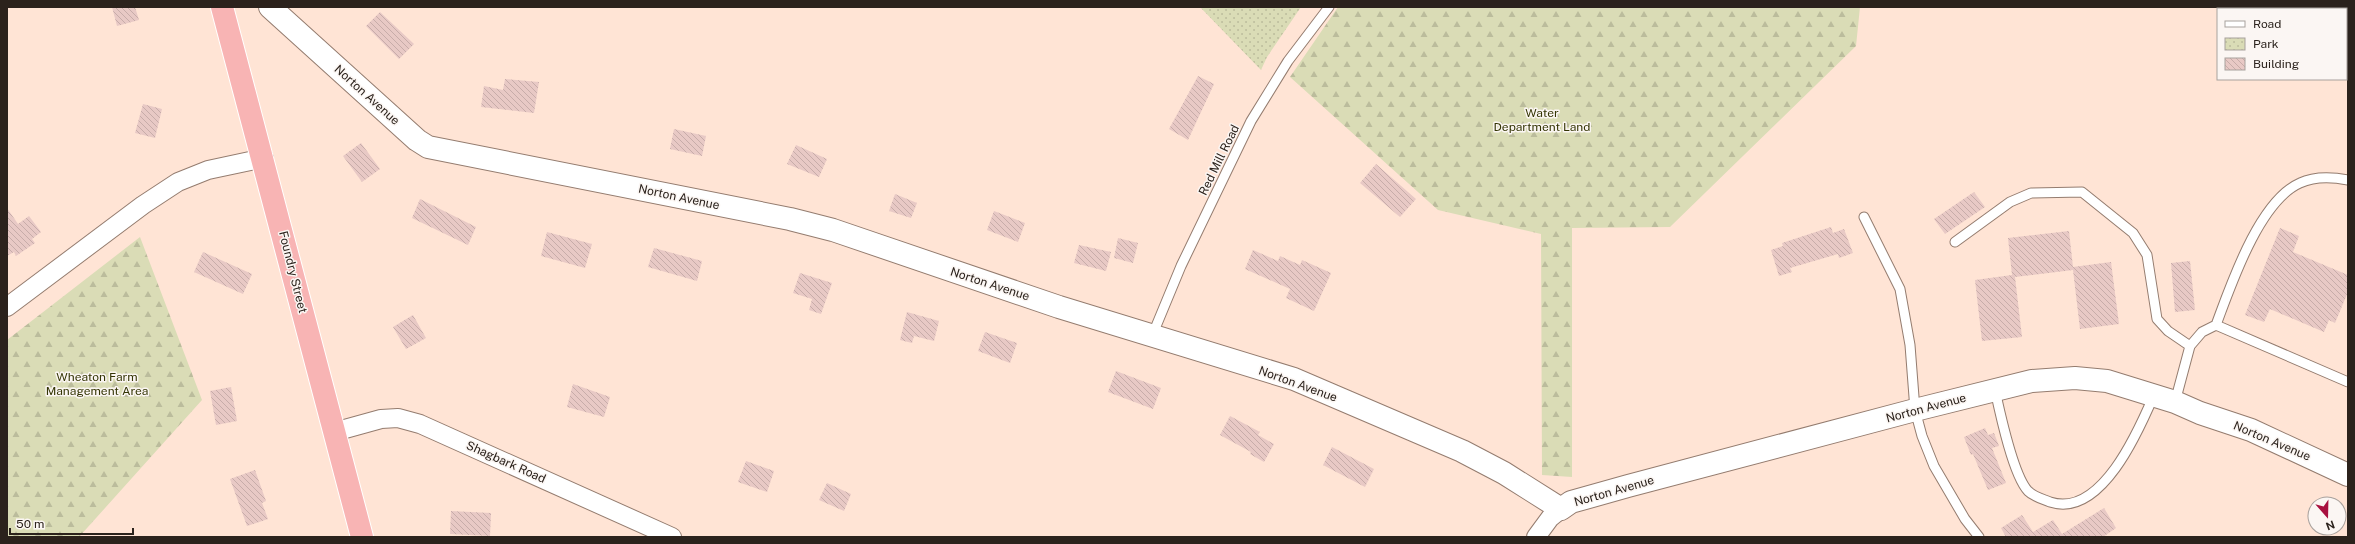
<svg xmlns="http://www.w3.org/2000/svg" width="2355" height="544" font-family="'Public Sans',sans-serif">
<defs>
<pattern id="forest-firs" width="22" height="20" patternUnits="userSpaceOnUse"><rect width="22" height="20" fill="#dadcb6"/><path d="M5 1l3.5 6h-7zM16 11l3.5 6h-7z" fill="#bbbc9c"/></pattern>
<pattern id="park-dots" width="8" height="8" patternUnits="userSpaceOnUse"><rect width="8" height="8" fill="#dadcb6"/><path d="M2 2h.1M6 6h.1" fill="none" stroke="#bbbc9c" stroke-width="1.8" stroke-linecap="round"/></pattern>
<pattern id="building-back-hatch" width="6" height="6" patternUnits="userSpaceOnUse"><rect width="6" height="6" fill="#e8c9c5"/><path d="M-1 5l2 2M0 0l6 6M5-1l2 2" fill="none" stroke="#c7aca9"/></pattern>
</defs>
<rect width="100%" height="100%" fill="#ffe4d5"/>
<!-- forest -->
<path fill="url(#forest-firs)" d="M 1338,7 L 1860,7 L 1856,46 L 1670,227 L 1572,228 L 1572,477 L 1542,475 L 1541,234 L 1438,210 L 1290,77 Z
M 2241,7 L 2345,7 L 2344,9 L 2245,9 Z
M 140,237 L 202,400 L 79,537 L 7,537 L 7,340 Z"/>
<!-- park -->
<path fill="url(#park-dots)" d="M 1200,7 L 1301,7 L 1267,57 L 1261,70 Z"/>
<!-- building -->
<path fill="url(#building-back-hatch)" d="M 112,7 L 135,7 L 139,20 L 117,26 Z
M 380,12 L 414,44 L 399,59 L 366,26 Z
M 1198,76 L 1214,84 L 1188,140 L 1169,129 Z
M 505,79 L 539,82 L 534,113 L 481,107 L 484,86 L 503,90 Z
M 143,104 L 162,109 L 155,138 L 135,133 Z
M 674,129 L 706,136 L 702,156 L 670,149 Z
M 361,143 L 380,169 L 362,182 L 343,156 Z
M 796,145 L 827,159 L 819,177 L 787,164 Z
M 1376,164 L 1416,199 L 1400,217 L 1360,183 Z
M 1974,192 L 1985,207 L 1945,234 L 1934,219 Z
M 895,194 L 917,203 L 911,218 L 889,211 Z
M 420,199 L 476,227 L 468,245 L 412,218 Z
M 7,208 L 18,224 L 29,216 L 41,232 L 32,239 L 35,243 L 16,256 L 14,252 L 7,256 Z
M 994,211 L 1025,223 L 1018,242 L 987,230 Z
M 1831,227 L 1833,233 L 1844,229 L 1853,253 L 1839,258 L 1838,254 L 1790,268 L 1792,272 L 1779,276 L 1771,250 L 1783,246 L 1782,243 Z
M 2280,228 L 2299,236 L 2293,252 L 2348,275 L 2348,292 L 2335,323 L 2329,320 L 2324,332 L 2270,309 L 2264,322 L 2245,315 Z
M 2069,231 L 2073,267 L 2111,262 L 2119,324 L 2080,329 L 2073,270 L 2015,277 L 2022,337 L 1982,341 L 1975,280 L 2012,275 L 2008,238 Z
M 547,232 L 592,244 L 585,268 L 541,256 Z
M 1118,238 L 1138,243 L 1133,263 L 1114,258 Z
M 1079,245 L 1111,252 L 1106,271 L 1074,263 Z
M 654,248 L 702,261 L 697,281 L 648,267 Z
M 1253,250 L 1278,261 L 1280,256 L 1300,265 L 1302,260 L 1331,273 L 1314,311 L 1286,298 L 1290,289 L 1245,269 Z
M 203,252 L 252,274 L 243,294 L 194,272 Z
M 2190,261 L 2195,310 L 2175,312 L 2171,263 Z
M 800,273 L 832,283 L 821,314 L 809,310 L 812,299 L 793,293 Z
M 907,312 L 939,321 L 934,341 L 914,336 L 912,343 L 900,340 Z
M 413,315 L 426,338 L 406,349 L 393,327 Z
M 985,332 L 1017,343 L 1010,363 L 978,351 Z
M 1116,371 L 1161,388 L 1153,409 L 1108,392 Z
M 573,384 L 610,397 L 604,417 L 567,407 Z
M 231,387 L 237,421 L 216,425 L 210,391 Z
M 1230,416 L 1260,432 L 1258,435 L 1274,444 L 1264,462 L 1250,454 L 1251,452 L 1220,435 Z
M 1985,428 L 1988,435 L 1994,433 L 1999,446 L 1992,448 L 2006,483 L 1988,490 L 1973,454 L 1971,455 L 1964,437 Z
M 1332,447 L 1374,469 L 1365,487 L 1323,465 Z
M 746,461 L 774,471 L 767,492 L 738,482 Z
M 255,470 L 266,501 L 262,503 L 268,519 L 247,526 L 230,479 Z
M 827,483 L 851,494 L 844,511 L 819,500 Z
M 2104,508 L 2116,528 L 2103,537 L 2006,537 L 2001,528 L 2022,515 L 2033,532 L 2053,520 L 2062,534 Z
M 451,511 L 491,513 L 490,536 L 450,534 Z"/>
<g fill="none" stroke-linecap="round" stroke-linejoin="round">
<defs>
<path id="service" d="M 2348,180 C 2332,177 2315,176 2300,183 C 2259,201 2231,285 2216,325 L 2348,382
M 1864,217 L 1900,289 L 1910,345 L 1915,410 L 1922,436 L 1934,466 L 1965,519 L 1979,537
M 1955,242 L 2010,202 L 2031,193 L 2082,192 L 2133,233 L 2147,255 L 2157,319 L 2168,331 L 2190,346 L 2202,332 L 2216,325
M 1152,336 L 1181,266 L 1251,121 L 1288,61 L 1329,7
M 1995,390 C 2000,413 2013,475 2028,491 C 2034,497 2043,499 2050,502 C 2101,519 2139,430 2154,395
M 2175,402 L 2190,346"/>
<path id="minor" d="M 7,307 L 143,205 L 178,182 L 208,170 L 264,158
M 334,432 L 381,419 L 398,418 L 420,424 L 672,537
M 1536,537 L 1550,518 L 1561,509"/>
<path id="tertiary" d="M 270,7 L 417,140 L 428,147 L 790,219 L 833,230 L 1059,307 L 1294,379 L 1462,451 L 1504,473 L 1561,509 L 1571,502 L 1628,486 L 1915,410 L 2032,381 L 2075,378 L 2107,381 L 2175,402 L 2200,413 L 2251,430 L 2348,475"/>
<path id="trunk" d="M 222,7 L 362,537"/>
</defs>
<!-- service casing -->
<use href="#service" stroke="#947c6f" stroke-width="11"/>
<!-- minor casing -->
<use href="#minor" stroke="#947c6f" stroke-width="20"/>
<!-- tertiary casing -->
<use href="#tertiary" stroke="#947c6f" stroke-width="24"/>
<!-- trunk casing -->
<use href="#trunk" stroke="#fff" stroke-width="24"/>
<!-- service -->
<use href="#service" stroke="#fff" stroke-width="9"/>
<!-- minor -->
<use href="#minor" stroke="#fff" stroke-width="18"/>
<!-- tertiary -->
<use href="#tertiary" stroke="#fff" stroke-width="22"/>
<!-- trunk -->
<use href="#trunk" stroke="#f8b4b4" stroke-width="22"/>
</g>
<g text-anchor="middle" stroke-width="3" stroke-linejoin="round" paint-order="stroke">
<!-- street labels -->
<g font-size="12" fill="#2b221c" stroke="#fbf6f3">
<text transform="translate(367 95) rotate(42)" y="4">Norton Avenue</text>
<text transform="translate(1219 160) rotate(-64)" y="4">Red Mill Road</text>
<text transform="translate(679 197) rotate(12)" y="4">Norton Avenue</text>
<text transform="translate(293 272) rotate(76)" y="4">Foundry Street</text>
<text transform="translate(990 284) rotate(18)" y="4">Norton Avenue</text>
<text transform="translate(1298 384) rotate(20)" y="4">Norton Avenue</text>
<text transform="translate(1926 408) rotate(-15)" y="4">Norton Avenue</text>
<text transform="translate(2272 441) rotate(23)" y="4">Norton Avenue</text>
<text transform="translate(506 462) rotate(24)" y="4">Shagbark Road</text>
<text transform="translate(1614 491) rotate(-16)" y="4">Norton Avenue</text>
</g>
<!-- park labels -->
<g font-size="12" fill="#343504" stroke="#fbf6f3">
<text x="1542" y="117">Water<tspan x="1542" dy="14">Department Land</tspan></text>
<text x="97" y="381">Wheaton Farm<tspan x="97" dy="14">Management Area</tspan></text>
</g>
</g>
<!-- border -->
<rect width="2355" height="544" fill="none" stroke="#2b221c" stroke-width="16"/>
<!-- legend -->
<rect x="2217" y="8" width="130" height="72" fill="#fbf6f3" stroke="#a8a19d"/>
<rect x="2225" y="21" width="20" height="6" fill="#ffffff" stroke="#a8a19d"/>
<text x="2253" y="28" font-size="12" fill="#2b221c">Road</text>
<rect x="2225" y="38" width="20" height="12" fill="url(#park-dots)" stroke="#a8a19d"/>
<text x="2253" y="48" font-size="12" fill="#2b221c">Park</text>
<rect x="2225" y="58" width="20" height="12" fill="url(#building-back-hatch)" stroke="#a8a19d"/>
<text x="2253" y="68" font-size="12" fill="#2b221c">Building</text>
<!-- north arrow -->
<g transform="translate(2327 516) rotate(160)"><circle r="19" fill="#fbf6f3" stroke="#a8a19d"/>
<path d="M0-3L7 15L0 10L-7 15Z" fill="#a8103f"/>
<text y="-6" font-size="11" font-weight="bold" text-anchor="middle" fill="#2b221c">N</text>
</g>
<!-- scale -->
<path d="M10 528v6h123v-6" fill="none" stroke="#2b221c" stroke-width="2"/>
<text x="16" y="528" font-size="12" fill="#2b221c" stroke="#fbf6f3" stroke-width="3" paint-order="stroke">50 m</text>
</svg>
